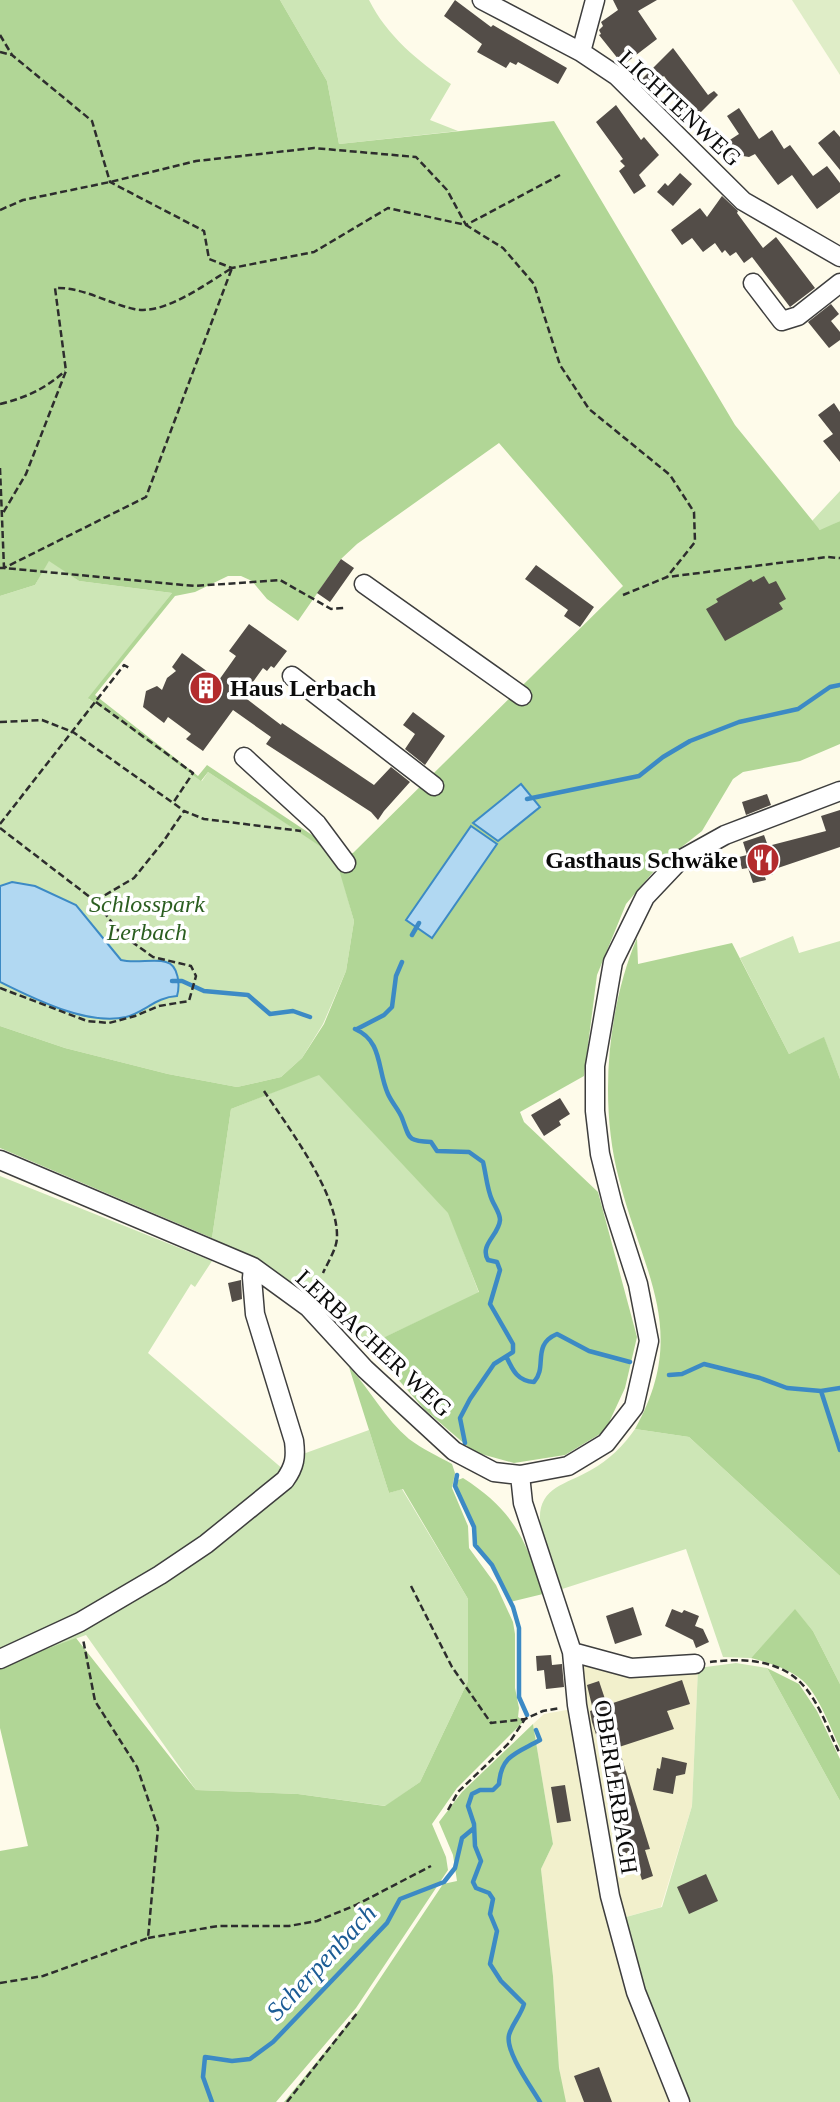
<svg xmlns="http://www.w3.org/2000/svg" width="840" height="2102" font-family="Georgia,serif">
<rect width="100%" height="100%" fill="#fefbea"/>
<!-- farmland -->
<path fill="#f2f0cc" d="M 579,1660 L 698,1668 L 692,1806 L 661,1907 L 619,1919 Z
M 572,1709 L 592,1814 L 676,2102 L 566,2102 L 564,2098 L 559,2068 L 553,1976 L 541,1869 L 553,1844 L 533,1724 L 544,1714 Z"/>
<!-- green -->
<path fill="#cde6b6" d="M 280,0 L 369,0 C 387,36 418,61 451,84 L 430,120 L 458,131 L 339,144 L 327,81 Z
M 840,491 L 840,521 L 821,531 L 812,521 Z
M 49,560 L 79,581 L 172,593 L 89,699 L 202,781 L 208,772 L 336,856 L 354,921 L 346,971 L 323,1024 L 302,1058 L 281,1077 L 237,1087 L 168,1074 L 65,1048 L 0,1026 L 0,596 L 35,585 Z
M 793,936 L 799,953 L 840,941 L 840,1079 L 824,1038 L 789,1054 L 740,958 Z
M 319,1074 L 449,1213 L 479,1293 L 368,1345 L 307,1292 L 212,1238 L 231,1109 Z
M 0,1176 L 212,1261 L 195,1287 L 191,1284 L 148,1353 L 284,1470 L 275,1481 L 156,1573 L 0,1655 Z
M 635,1429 L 689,1437 L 840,1576 L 840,1684 L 813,1631 L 795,1610 L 751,1658 L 723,1657 L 686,1549 L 556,1591 L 535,1531 L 541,1529 C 534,1488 563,1486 591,1470 C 608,1461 624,1445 635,1429 Z
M 369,1430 L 389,1493 L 402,1489 L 468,1599 L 468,1681 L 420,1782 L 386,1806 L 298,1794 L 196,1790 L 86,1635 L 0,1666 L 159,1581 L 303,1454 Z
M 736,1663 L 767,1668 L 840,1801 L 840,2102 L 688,2102 L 619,1919 L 662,1907 L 692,1806 L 698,1668 Z"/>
<!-- forest -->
<path fill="#b1d696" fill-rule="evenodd" d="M 0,0 L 280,0 L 327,81 L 339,144 L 554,121 L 735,425 L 820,530 L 840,521 L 840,744 L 800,761 L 743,772 L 733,779 L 702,831 L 660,864 L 626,904 L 597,975 L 584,1076 L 520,1112 L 524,1122 L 598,1192 L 637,1337 L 625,1388 L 605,1431 L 565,1455 L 514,1463 L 474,1452 L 424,1409 L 368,1345 L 479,1292 L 448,1213 L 319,1075 L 231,1109 L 212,1238 L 0,1148 L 0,1026 L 65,1048 L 168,1074 L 237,1087 L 281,1077 L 302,1058 L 324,1024 L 346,971 L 354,921 L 335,856 L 208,772 L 201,781 L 88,698 L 172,593 L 79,581 L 49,561 L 35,585 L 0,596 ZM 499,443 L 623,586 L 353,853 L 339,853 L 207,765 L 198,776 L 95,695 L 175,596 L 195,592 L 228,576 L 241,576 L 252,581 L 267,599 L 298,621 L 341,559 L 357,544 Z
M 637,938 L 638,964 L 732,943 L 789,1054 L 824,1037 L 840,1079 L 840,1576 L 689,1437 L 635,1429 C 690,1331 643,1274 619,1179 C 599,1104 607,1009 637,938 Z
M 349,1367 C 370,1389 385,1419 409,1439 C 422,1449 438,1456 452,1464 L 455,1473 L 452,1488 L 468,1526 L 469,1548 L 496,1585 L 513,1622 L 515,1634 L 515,1688 L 519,1708 L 518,1717 L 524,1721 L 457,1788 L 432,1824 L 446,1857 L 448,1870 L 356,2008 L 276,2102 L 0,2102 L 0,1851 L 28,1846 L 0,1728 L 0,1666 L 76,1638 L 196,1790 L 298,1794 L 385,1806 L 420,1782 L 468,1681 L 468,1599 L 403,1489 L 389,1493 Z
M 457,1477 L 458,1480 L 463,1478 C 513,1510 526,1539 543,1594 L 510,1602 L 492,1566 L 476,1547 L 472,1523 L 455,1489 Z
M 795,1609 L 813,1631 L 840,1684 L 840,1748 C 831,1729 818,1693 802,1680 C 787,1668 769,1663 751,1658 Z
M 767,1668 L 799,1684 L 817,1711 L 840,1759 L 840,1801 Z
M 533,1724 L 553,1844 L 541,1869 L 553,1976 L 559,2068 L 566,2102 L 284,2102 L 359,2010 L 443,1884 L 457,1881 L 453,1855 L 439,1822 L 462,1792 Z"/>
<!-- pitch -->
<path fill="#dfedc7" d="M 792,0 L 840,0 L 840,75 Z"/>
<!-- water -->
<path fill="#b1d8f2" stroke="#3c8ac5" stroke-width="2" d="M 521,784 L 540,807 L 498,841 L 473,823 Z
M 471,826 L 497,844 L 432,938 L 406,920 Z
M 12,882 L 35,886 L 76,905 L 121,960 C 135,964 155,958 166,962 C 179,965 180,986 177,996 C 156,997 145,1012 126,1017 C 88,1026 34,999 0,982 L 0,886 Z"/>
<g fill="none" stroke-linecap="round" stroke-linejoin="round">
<!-- stream -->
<path stroke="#3c8ac5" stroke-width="4.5" d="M 527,799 L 639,776 L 663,757 L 690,741 L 739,722 L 798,709 L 830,687 L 840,685
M 412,935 L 419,923
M 172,981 L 182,981 L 204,991 L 248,995 L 270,1014 L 293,1011 L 310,1017
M 355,1029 C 383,1041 377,1070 388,1094 C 392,1103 399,1110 402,1118 C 410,1139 407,1141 431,1142 L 437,1151 L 469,1152 L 483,1162 C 486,1174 487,1189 492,1200 C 495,1207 500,1213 500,1220 C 499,1235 479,1245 488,1260 L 497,1262 L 500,1270 L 490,1304 L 513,1344 L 513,1352 L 494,1364 L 470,1399 L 460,1418 L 465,1443
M 357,1029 L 384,1015 L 392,1007 L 396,976 L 402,962
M 507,1358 C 513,1371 518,1381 534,1382 C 548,1367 531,1345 557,1334 L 589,1351 L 630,1362
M 669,1375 L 682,1374 L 704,1364 L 760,1378 L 787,1388 L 821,1391 L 840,1450
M 821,1391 L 840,1388
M 457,1475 L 455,1486 L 474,1527 L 475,1545 L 492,1565 L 513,1607 L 519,1628 L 519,1697 L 527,1715
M 536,1730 L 540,1740 C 517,1753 501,1755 499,1784 L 493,1790 L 480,1790 L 472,1794 L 468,1806 L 474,1824 L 475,1846 L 481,1861 L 473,1882 L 476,1888 L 489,1893 L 493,1899 L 490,1914 L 497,1931 L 490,1964 L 501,1981 L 524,2004 C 521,2015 512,2024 509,2035 C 505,2052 532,2088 540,2102
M 212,2102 L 203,2077 L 205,2057 L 232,2061 L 250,2059 L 273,2042 L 387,1923 L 400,1899 L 444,1882 L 455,1868 L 462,1838 L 474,1828"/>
</g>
<!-- building -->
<path fill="#534d48" d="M 455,0 L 491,27 L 493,25 L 567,68 L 558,84 L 518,62 L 516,65 L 510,62 L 506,68 L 477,52 L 482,44 L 444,16 Z
M 613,0 L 657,0 L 638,11 L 657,39 L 623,65 L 599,35 L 601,34 L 599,30 L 603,26 L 601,22 L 618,10 Z
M 673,48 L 708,95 L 714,91 L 718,95 L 691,122 L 683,111 L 687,109 L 664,76 L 646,89 L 639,82 Z
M 616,105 L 641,140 L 644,137 L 659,155 L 639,175 L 646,186 L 634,194 L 619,171 L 625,166 L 620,161 L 623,159 L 596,122 Z
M 739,108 L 759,139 L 772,130 L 784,149 L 790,145 L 813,176 L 827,166 L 840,183 L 840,192 L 817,209 L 792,175 L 778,185 L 755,154 L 749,157 L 743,156 L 733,162 L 722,145 L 739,134 L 727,116 Z
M 834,130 L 840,137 L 840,170 L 818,143 Z
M 680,173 L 692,184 L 673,206 L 657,192 L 665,183 L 668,186 Z
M 722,196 L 738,211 L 737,213 L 763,248 L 776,237 L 815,288 L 790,307 L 752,257 L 744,263 L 736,252 L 730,256 L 725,250 L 722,253 L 715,243 L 703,252 L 692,238 L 682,245 L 671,230 L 700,208 L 707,217 Z
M 831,304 L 839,314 L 831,321 L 840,332 L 840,340 L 829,348 L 808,322 Z
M 834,403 L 840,412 L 840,462 L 823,441 L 833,434 L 818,415 Z
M 341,559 L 354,568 L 330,602 L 317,593 Z
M 536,565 L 594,607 L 580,627 L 564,616 L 568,610 L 525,579 Z
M 764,576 L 769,584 L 776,581 L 786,599 L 779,603 L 783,609 L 725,641 L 706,609 L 718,602 L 716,599 L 751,579 L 753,582 Z
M 249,624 L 287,651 L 274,668 L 271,666 L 267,671 L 263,668 L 243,696 L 281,725 L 282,723 L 374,785 L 391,767 L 410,782 L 384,811 L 378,820 L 371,812 L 266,744 L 271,737 L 233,710 L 203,751 L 186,739 L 191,734 L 168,717 L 164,723 L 143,707 L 146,691 L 157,686 L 162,690 L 167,678 L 176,671 L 172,667 L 182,653 L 219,680 L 236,656 L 229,651 Z
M 413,712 L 445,736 L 425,765 L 405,749 L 415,734 L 403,725 Z
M 767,794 L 771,805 L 746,815 L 742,802 Z
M 840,810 L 840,847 L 772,870 L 773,874 L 765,877 L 766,880 L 753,883 L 748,868 L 742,869 L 739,857 L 747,855 L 743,842 L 764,835 L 768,846 L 826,831 L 821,816 Z
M 560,1098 L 570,1114 L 559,1121 L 561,1125 L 544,1136 L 531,1115 Z
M 241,1280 L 242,1299 L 232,1302 L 228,1283 Z
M 633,1607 L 642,1635 L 615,1644 L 606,1616 Z
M 672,1609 L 682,1613 L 684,1610 L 699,1616 L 695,1626 L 703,1629 L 709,1642 L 696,1648 L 693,1640 L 665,1626 Z
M 551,1655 L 552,1665 L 562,1664 L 564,1687 L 546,1689 L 544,1670 L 537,1671 L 536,1656 Z
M 682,1680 L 690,1704 L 667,1711 L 674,1729 L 616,1748 L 619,1749 L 650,1849 L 645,1850 L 653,1876 L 642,1880 L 633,1852 L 619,1854 L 612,1807 L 619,1806 L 592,1722 L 590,1711 L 593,1710 L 587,1685 L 599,1681 L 607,1705 Z
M 662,1757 L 687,1763 L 685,1774 L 676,1776 L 673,1794 L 653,1790 L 657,1768 L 660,1769 Z
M 565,1785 L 571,1821 L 557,1823 L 551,1787 Z
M 706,1874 L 718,1901 L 689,1914 L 677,1887 Z
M 599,2067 L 612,2102 L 584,2102 L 574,2076 Z"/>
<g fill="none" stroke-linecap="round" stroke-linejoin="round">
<defs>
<path id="minor" d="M 482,0 L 581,52 L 617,76 L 743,201 L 840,257
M 581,52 L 595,0
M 753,283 L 782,321 L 798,316 L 840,283
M 364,584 L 522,696
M 292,676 L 434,786
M 244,757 L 317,824 L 346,863
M 0,1160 L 253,1267 L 308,1307 L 365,1369 L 454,1451 L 494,1472 L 520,1475 L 568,1466 L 606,1443 L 634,1407 L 649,1341 L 638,1284 L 613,1206 L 600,1154 L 595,1111 L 595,1066 L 613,962 L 645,897 L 680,860 L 725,835 L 840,791
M 520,1475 L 523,1503 L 572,1652 L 577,1705 L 610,1896 L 636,1992 L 680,2102
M 572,1652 L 631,1668 L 695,1664
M 0,1659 L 80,1622 L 160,1575 L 206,1544 L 285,1480 C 295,1466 296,1457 294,1441 L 255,1314 L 252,1278 L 253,1267"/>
</defs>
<!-- minor casing -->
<use href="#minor" stroke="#3e3e3e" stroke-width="21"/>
<!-- path -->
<path stroke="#2d2d2d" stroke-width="2.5" stroke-dasharray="7 3.5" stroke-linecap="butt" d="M 0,35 L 12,55 L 92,121 L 110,182 L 204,231 L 209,259 L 232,268 L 314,252 L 388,208 L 466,225 L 503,248 L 534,284 L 560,365 L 589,409 L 670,475 L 694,512 L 695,542 L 667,577
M 0,52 L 12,55
M 0,210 L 23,200 L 110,182 L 196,161 L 314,148 L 416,157 L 447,190 L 466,225 L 560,175
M 0,404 C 25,398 45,389 65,371
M 0,468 L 4,568 L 195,586 L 280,580 L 331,609 L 344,608
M 0,568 L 4,568 L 146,497 L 232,268 C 207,283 164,316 134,309 C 107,303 83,287 55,288 L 66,371 L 26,474 L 3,513
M 623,595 L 667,577 L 827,557 L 840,558
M 96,702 L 193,773 L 173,803
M 0,722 L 42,720 L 73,732 L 183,810
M 0,824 L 124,665 L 131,669
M 0,828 L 95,901
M 0,988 L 87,1021 L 109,1023 L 135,1016 L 159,1006 L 189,1001 L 196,976 L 191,966 L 153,957 L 121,934 L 95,901 L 134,878 L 163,842 L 184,811 L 204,819 L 301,831
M 264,1091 C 288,1127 338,1193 337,1237 C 337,1248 328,1262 323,1273
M 411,1586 L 452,1667 L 491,1723 L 525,1719 L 543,1711 L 560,1708
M 710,1662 C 740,1658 778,1659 801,1683 C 819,1701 829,1732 840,1754
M 448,1810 L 458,1792 L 509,1743 L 525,1719
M 148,1938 L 218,1926 L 289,1926 L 317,1921 L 356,1905 L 431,1866
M 0,1983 L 43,1976 L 148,1938 L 158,1828 L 137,1767 L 95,1701 L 83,1639
M 287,2102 L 358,2012"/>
<!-- minor -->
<use href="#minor" stroke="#fff" stroke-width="18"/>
</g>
<!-- icons -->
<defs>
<symbol id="building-disc" viewBox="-11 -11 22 22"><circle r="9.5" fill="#b32b2d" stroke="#fff"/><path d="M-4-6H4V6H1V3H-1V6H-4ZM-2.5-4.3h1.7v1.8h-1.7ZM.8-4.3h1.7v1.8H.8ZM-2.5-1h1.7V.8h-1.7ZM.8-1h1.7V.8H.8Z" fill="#fff"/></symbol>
<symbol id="restaurant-disc" viewBox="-11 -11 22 22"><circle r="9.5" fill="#b32b2d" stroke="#fff"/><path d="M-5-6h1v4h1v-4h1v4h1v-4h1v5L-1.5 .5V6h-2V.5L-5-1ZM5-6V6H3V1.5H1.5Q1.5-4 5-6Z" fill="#fff"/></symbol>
</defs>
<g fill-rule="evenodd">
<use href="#building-disc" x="187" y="669" width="38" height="38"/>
<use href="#restaurant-disc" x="744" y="841" width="38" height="38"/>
</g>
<g text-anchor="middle" stroke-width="7" stroke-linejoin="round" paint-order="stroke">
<!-- street labels -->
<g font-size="24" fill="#0b0b0b" stroke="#fff">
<text transform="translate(680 108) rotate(43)" y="8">LICHTENWEG</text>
<text transform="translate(374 1343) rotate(43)" y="8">LERBACHER WEG</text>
<text transform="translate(616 1787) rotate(81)" y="8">OBERLERBACH</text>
</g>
<!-- poi labels -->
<g font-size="24" font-weight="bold" fill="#0b0b0b" stroke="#fff" text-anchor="start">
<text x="230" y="696">Haus Lerbach</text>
<text x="738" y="868" text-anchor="end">Gasthaus Schwäke</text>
</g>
<!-- park labels -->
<g font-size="24" font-style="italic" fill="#2b5e20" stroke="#fff">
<text x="147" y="912">Schlosspark<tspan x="147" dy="28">Lerbach</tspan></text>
</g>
<!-- water labels -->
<g font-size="26" font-style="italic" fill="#1c5c95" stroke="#fff">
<text transform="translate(321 1962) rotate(-47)" y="9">Scherpenbach</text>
</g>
</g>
</svg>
